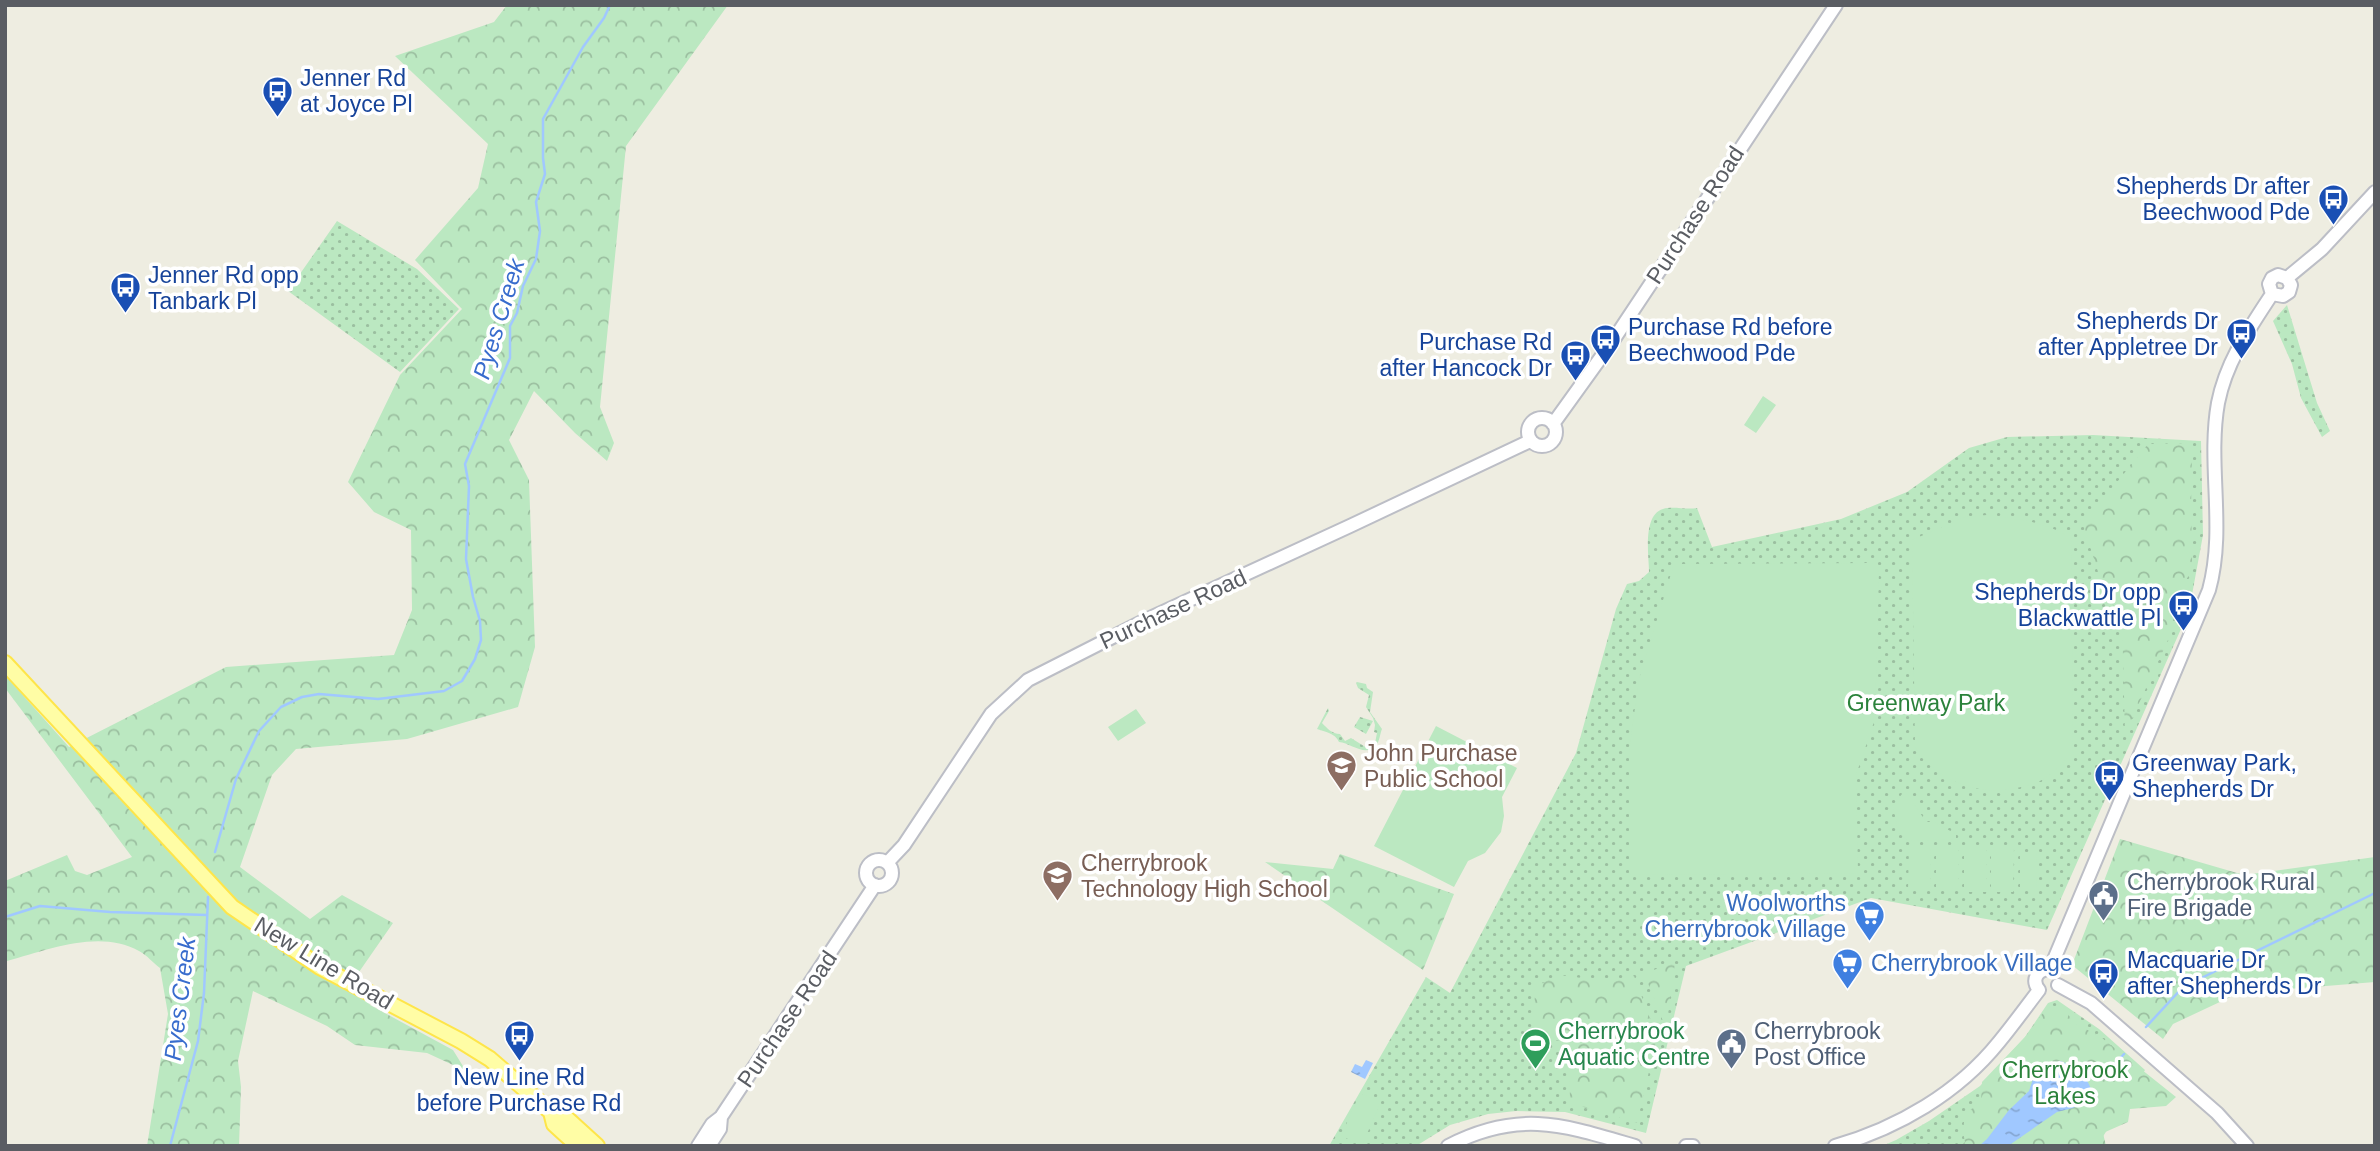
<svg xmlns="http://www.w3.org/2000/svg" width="2380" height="1151" font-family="Helvetica,sans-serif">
<defs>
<pattern id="grass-dots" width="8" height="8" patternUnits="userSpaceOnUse" patternTransform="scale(1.75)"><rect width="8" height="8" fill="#bbe8c1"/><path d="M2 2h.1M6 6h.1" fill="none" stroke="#9bbfa0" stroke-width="1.8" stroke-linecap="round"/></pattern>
<pattern id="forest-crowns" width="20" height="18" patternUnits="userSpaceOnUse" patternTransform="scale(1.75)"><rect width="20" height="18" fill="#bbe8c1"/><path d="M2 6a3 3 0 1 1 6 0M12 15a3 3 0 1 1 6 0" fill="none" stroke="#9bbfa0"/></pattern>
<pattern id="water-ripples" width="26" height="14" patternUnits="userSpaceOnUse" patternTransform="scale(1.75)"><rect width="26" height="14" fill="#a0c8ff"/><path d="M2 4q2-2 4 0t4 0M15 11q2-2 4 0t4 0" fill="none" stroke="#85a6d2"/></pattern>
</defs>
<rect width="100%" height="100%" fill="#eeede1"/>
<!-- grass -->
<path fill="url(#grass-dots)" d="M 337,221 L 417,269 L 459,309 L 400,372 L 288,291 Z
M 2287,305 L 2317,403 L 2330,431 L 2322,437 L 2301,398 L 2292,364 L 2273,321 Z
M 2093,435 L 2201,441 L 2203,535 L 2189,611 L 2047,930 L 1871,898 L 1686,966 L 1646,1133 L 1565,1112 L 1516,1111 L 1488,1114 L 1450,1125 L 1416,1146 L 1329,1146 L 1426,977 L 1450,993 L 1576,753 L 1616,609 L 1627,584 L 1639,581 L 1649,572 C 1649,557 1642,515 1663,509 C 1673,506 1686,510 1697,508 L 1712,547 L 1841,519 L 1907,492 L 1969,448 L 2007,437 Z
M 1357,682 L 1366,684 L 1367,688 L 1373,692 L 1370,712 L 1382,729 C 1380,733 1380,741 1376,745 C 1366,758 1351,743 1339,742 C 1335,733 1325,732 1317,729 L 1328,708 L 1329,711 L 1322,723 C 1327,728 1332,734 1340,734 L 1345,741 L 1351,738 L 1367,748 L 1372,743 L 1375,743 L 1377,733 L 1374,732 L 1375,725 L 1373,718 L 1366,707 L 1369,695 L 1358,688 L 1356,683 Z
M 1360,717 L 1373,721 L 1366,734 L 1354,727 Z
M 2057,1000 L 2099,1029 L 2145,1070 L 2097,1146 L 1882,1146 L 1896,1140 L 1929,1121 L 1980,1086 L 2025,1037 L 2048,1003 Z"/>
<!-- forest -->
<path fill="url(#forest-crowns)" d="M 507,5 L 728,5 L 626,146 L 600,407 L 614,443 L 607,461 L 575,433 L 534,391 L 509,440 L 529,480 L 535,647 L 518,707 L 407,739 L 296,749 L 272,775 L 240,867 L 310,919 L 342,895 L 393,923 L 359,972 L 370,1005 L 453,1050 L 466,1071 L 427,1053 L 355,1045 L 327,1026 L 253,991 L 238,1061 L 241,1087 L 239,1146 L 147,1146 L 168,1014 L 160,968 C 153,963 147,955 139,951 C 99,929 48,950 7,961 L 5,969 L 5,881 L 67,855 L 75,871 L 87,875 L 132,857 L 5,688 L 5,675 L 69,747 L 226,667 L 394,655 L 412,610 L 411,530 L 374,512 L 348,482 L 400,375 L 462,309 L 415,260 L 478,188 L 488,144 L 395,56 L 494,22 Z
M 2193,443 L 2191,478 L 2192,570 L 2182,587 L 2168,640 L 2125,734 L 2122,617 L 2105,594 L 2083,524 L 2148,444 Z
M 2120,839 L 2244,875 L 2375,857 L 2375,982 L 2239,993 L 2173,1024 L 2163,1039 L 2072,965 Z
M 1340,854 L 1454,894 L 1423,970 L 1265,862 L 1333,869 Z
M 1675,963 L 1666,1029 L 1644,973 Z
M 1558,975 L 1613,982 L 1634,976 L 1657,1037 L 1637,1123 L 1570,1103 L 1569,1042 L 1539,1038 L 1534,1025 L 1535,987 Z
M 2063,1006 L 2073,1022 L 2102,1038 L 2176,1097 L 2166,1106 L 2130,1109 L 2128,1122 L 2103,1133 L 2106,1146 L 2008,1146 L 2057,1112 L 2087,1103 L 2091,1086 L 2077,1069 L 2061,1061 L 2041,1069 L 2033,1079 L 2029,1091 L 2009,1110 L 1987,1139 L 1979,1146 L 1961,1146 L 1965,1142 L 1963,1132 L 1965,1113 L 1981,1103 L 1982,1082 L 2025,1037 L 2045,1010 Z"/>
<!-- garden -->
<path fill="#bbe8c1" d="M 1763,396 L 1776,405 L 1756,433 L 1744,425 Z
M 1987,515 C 2018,518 2043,522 2071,537 L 2073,752 C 2062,763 2050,778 2035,783 C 1999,796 1961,792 1932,767 C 1925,761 1918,755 1915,746 L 1912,540 L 1965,517 Z
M 1872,563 L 1879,570 L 1875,719 L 1856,775 L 1858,873 L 1629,875 L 1629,751 L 1639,679 L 1674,564 Z
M 1136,709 L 1146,723 L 1118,741 L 1108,727 Z
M 1436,726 L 1517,768 L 1502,797 L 1504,816 L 1501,832 L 1485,853 L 1468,861 L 1454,887 L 1374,846 Z
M 1907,793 L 1926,822 L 1934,822 L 1956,834 L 1956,839 L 1908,841 L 1898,832 L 1893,805 L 1902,794 Z
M 1964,848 L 1986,848 L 1986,892 L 1964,892 Z
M 1991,848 L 2014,848 L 2013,892 L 1991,892 Z
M 1909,849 L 1931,849 L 1930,890 L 1908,890 Z
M 1936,849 L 1958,849 L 1958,891 L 1936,891 Z
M 2020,853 L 2036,853 L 2037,887 L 2020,887 Z
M 1360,1093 L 1381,1102 L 1362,1145 L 1341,1136 Z"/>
<!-- water -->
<path fill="url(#water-ripples)" d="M 1366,1060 L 1373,1063 L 1365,1079 L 1351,1072 L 1355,1064 L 1362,1067 Z
M 2061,1061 C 2078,1069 2090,1078 2093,1097 L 2073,1108 L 2057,1112 L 2008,1146 L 1979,1146 L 1987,1139 L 2009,1110 L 2029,1091 L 2033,1079 L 2041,1069 Z"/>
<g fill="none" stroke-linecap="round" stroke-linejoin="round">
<!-- stream -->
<path stroke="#a0c8ff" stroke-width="2.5" d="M 215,852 L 236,779 L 259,731 L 281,707 L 302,697 L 319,694 L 378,699 L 444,691 L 462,681 L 475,659 L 481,640 L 480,621 L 473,597 L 466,559 L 469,486 L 465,464 L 510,358 L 510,326 L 517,313 L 523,286 L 536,259 L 540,231 L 536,202 L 545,174 L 543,158 L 543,119 L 583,47 L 604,18 L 610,5
M 5,917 L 40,906 L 110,912 L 207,915
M 2146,1027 L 2183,987 L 2375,893
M 2102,1078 L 2124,1054
M 170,1146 L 198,1041 L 204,993 L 208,897"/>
<defs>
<path id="secondary" d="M 2287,278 L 2322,249 L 2375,192
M 2272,294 L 2269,284 L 2272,278 L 2278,275 L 2287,278
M 2272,294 L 2283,296 L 2289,292 L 2291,285 L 2287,278
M1528 432a14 14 0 1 1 28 0a14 14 0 1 1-28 0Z
M 1553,424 L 1612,342 L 1836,5
M866 873a13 13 0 1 1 26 0a13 13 0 1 1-26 0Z
M 887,863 L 904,845 L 991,714 L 1028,680 L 1148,619 L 1350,526 L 1530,441
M 2050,969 L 2209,590 C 2226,528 2207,465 2218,403 C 2226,362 2249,329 2272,294
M 2058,985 L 2091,1003 L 2217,1113 L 2247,1146
M 2039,990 C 2031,980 2037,969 2050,969
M 698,1146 L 712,1124 L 721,1117 L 875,885
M 709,1146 L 720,1129 L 721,1117
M 1448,1146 C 1519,1109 1564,1125 1635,1146
M 1686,1146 L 1693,1146
M 1835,1146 C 1898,1128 1958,1093 1999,1042 C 2013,1025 2026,1007 2039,990"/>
<path id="primary" d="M 5,663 L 232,907 L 320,967 L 461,1041 L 490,1059 L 551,1112 L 564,1116 L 597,1146
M 551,1112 L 554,1124 L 578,1146"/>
</defs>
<!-- secondary casing -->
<use href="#secondary" stroke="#bcbec6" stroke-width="16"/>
<!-- primary casing -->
<use href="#primary" stroke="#fee54a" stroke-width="18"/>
<!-- secondary -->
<use href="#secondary" stroke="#fff" stroke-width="12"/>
<!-- primary -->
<use href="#primary" stroke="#fffda5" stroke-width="14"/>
</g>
<!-- icons -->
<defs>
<symbol id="bus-pin" viewBox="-11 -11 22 30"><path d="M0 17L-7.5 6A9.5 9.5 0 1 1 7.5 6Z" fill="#1a4fb4" stroke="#fff"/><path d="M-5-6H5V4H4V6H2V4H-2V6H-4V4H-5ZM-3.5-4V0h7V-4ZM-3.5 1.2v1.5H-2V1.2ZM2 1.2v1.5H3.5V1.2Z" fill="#fff"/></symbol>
<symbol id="school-pin" viewBox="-11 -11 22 30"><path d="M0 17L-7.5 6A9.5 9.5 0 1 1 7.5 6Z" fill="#8d6e63" stroke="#fff"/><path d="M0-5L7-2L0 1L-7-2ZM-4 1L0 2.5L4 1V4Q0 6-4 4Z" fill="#fff"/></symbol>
<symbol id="civic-pin" viewBox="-11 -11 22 30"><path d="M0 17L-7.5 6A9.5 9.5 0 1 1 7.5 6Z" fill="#5c6f8a" stroke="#fff"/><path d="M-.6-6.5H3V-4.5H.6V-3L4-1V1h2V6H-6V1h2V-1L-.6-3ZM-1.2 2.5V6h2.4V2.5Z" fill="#fff"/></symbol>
<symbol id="supermarket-pin" viewBox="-11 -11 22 30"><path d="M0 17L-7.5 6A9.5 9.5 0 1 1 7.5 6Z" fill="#3f7fe0" stroke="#fff"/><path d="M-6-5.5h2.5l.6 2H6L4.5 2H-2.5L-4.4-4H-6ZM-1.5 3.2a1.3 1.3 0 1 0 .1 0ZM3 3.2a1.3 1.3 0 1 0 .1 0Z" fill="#fff"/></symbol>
<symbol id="stadium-pin" viewBox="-11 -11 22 30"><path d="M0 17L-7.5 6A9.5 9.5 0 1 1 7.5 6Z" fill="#2e9e5b" stroke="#fff"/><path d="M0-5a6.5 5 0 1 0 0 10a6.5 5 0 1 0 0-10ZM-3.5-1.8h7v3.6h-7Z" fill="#fff"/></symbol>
</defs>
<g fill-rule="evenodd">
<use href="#bus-pin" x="260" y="74" width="35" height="47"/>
<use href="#bus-pin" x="2316" y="182" width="35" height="47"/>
<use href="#bus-pin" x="108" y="270" width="35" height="47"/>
<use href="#bus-pin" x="2224" y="316" width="35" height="47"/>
<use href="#bus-pin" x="1588" y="322" width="35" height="47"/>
<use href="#bus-pin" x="1558" y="338" width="35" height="47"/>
<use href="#bus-pin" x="2166" y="588" width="35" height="47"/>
<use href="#school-pin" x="1324" y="748" width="35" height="47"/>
<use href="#bus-pin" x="2092" y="758" width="35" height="47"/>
<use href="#school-pin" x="1040" y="858" width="35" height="47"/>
<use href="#civic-pin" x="2086" y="878" width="35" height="47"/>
<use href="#supermarket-pin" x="1852" y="898" width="35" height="47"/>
<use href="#supermarket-pin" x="1830" y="946" width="35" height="47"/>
<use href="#bus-pin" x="2086" y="956" width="35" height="47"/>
<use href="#bus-pin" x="502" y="1018" width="35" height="47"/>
<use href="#stadium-pin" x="1518" y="1026" width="35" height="47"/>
<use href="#civic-pin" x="1714" y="1026" width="35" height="47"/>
</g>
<g text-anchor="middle" stroke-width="7" stroke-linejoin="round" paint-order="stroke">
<!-- transit labels -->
<g font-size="23" fill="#164399" stroke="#fff" text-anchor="start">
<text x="300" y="86">Jenner Rd<tspan x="300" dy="26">at Joyce Pl</tspan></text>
<text x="2310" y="194" text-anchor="end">Shepherds Dr after<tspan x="2310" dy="26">Beechwood Pde</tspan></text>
<text x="148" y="283">Jenner Rd opp<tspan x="148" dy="26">Tanbark Pl</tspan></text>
<text x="2218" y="329" text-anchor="end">Shepherds Dr<tspan x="2218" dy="26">after Appletree Dr</tspan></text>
<text x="1628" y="335">Purchase Rd before<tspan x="1628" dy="26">Beechwood Pde</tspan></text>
<text x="1552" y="350" text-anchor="end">Purchase Rd<tspan x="1552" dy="26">after Hancock Dr</tspan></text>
<text x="2161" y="600" text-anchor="end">Shepherds Dr opp<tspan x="2161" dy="26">Blackwattle Pl</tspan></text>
<text x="2132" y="771">Greenway Park,<tspan x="2132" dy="26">Shepherds Dr</tspan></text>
<text x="2127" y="968">Macquarie Dr<tspan x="2127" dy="26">after Shepherds Dr</tspan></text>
<text x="519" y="1085" text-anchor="middle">New Line Rd<tspan x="519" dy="26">before Purchase Rd</tspan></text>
</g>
<!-- street labels -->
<g font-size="23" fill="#5a5d63" stroke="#fff">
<text transform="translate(1695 215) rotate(-57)" y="8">Purchase Road</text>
<text transform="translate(1173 609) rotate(-25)" y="8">Purchase Road</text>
<text transform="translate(324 963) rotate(31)" y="8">New Line Road</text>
<text transform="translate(787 1019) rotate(-56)" y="8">Purchase Road</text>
</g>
<!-- park labels -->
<g font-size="23" fill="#2b823b" stroke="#fff">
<text x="1926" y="711">Greenway Park</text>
<text x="2065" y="1078">Cherrybrook<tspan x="2065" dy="26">Lakes</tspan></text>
</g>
<!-- education labels -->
<g font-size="23" fill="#785e54" stroke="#fff" text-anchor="start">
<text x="1364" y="761">John Purchase<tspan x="1364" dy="26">Public School</tspan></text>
<text x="1081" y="871">Cherrybrook<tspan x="1081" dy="26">Technology High School</tspan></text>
</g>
<!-- service labels -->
<g font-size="23" fill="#4e5e75" stroke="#fff" text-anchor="start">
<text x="2127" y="890">Cherrybrook Rural<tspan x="2127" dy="26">Fire Brigade</tspan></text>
<text x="1754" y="1039">Cherrybrook<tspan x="1754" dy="26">Post Office</tspan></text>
</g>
<!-- shop labels -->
<g font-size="23" fill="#366cbe" stroke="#fff" text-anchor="end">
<text x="1846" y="911">Woolworths<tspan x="1846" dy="26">Cherrybrook Village</tspan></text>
<text x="1871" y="971" text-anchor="start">Cherrybrook Village</text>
</g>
<!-- leisure labels -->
<g font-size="23" fill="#27864d" stroke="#fff" text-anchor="start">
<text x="1558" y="1039">Cherrybrook<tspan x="1558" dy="26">Aquatic Centre</tspan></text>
</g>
<!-- water labels -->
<g font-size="24" font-style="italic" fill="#386ccd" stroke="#fff">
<text transform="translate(499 319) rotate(-73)" y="8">Pyes Creek</text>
<text transform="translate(180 999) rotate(-83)" y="8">Pyes Creek</text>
</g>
</g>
<!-- border -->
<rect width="2380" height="1151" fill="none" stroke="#5a5d63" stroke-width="14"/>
</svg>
